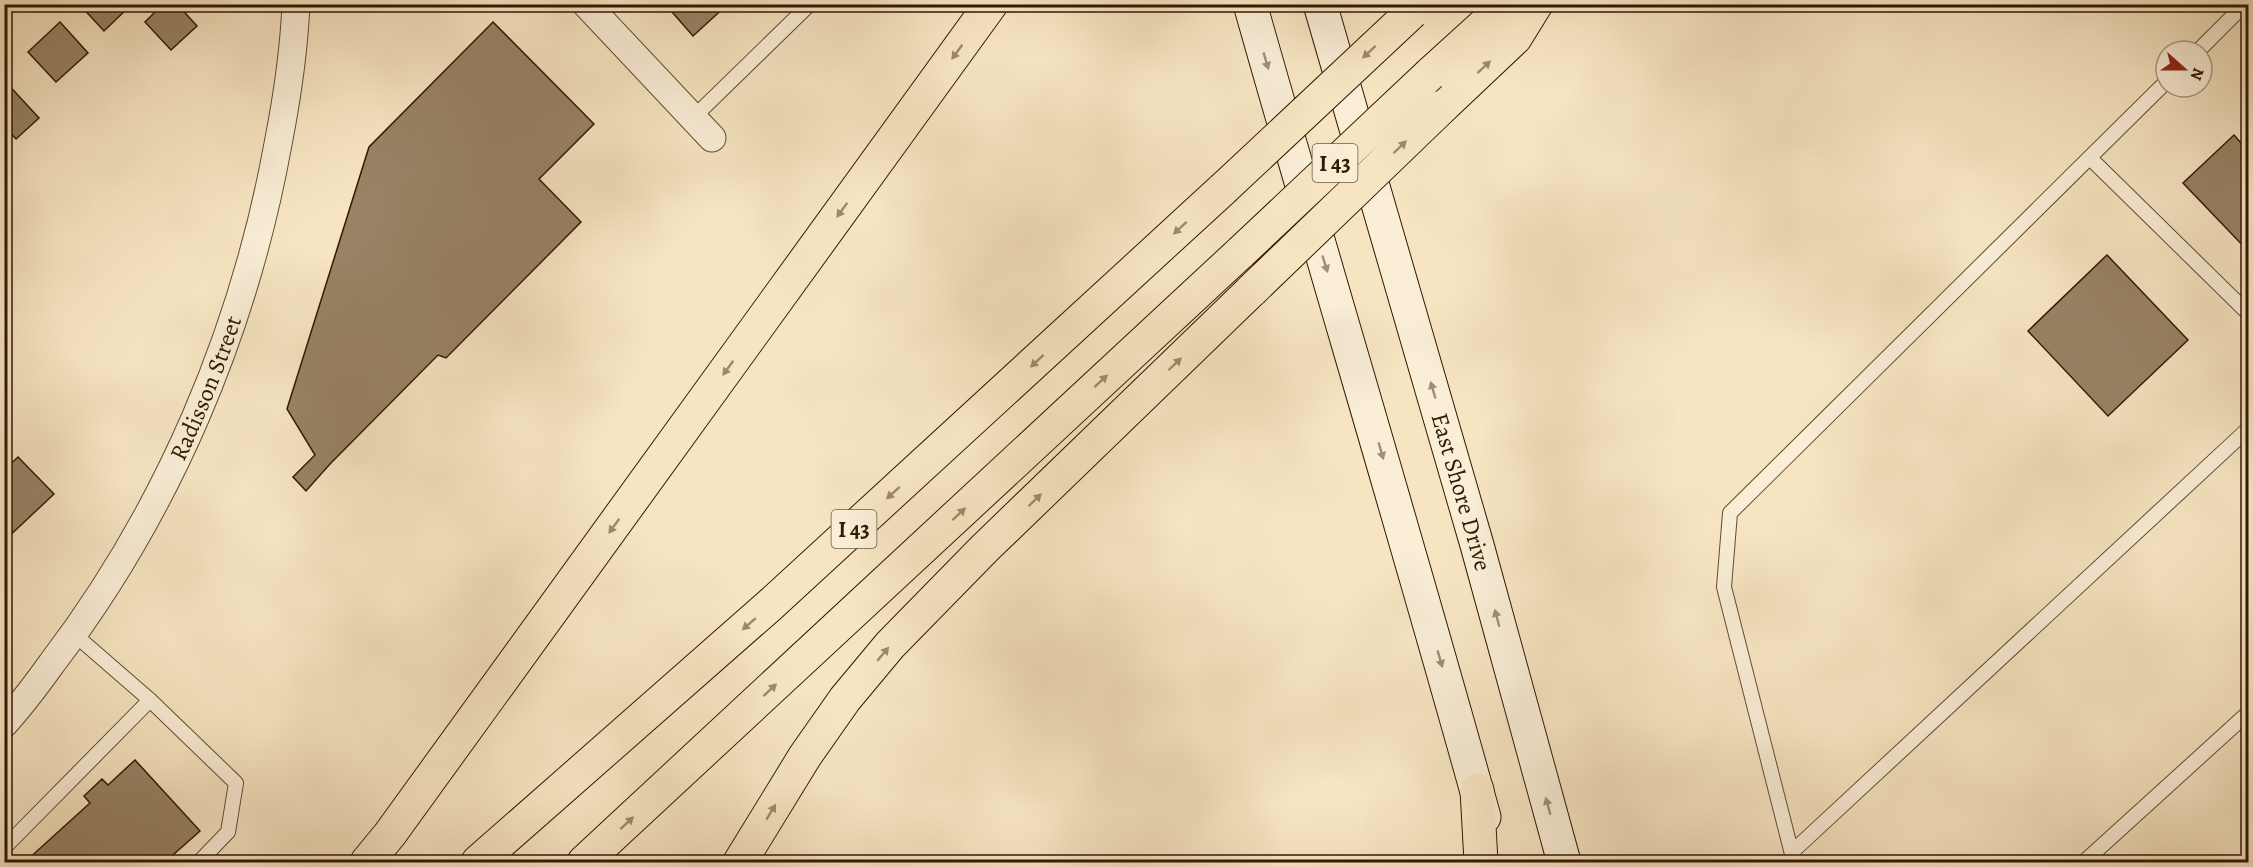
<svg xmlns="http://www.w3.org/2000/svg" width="2253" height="867" font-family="Alegreya,serif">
<rect width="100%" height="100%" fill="#f7e5c2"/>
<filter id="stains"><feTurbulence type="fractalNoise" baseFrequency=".00333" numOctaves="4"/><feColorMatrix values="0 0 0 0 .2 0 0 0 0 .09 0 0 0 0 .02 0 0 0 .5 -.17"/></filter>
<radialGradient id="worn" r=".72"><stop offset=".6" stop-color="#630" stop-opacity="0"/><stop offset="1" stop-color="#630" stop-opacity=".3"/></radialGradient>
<!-- building -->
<path fill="#988365" stroke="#311900" stroke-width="1.5" d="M 79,4 L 132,4 L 104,31 Z
M 163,4 L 177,4 L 197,26 L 171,50 L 145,22 Z
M 665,4 L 728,4 L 693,36 Z
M 60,22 L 88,53 L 56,82 L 28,52 Z
M 493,22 L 594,124 L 539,179 L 581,222 L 446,358 L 438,355 L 330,464 L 306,491 L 293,477 L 315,455 L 287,409 L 369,147 Z
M 4,80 L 39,118 L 16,139 L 4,126 Z
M 2234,135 L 2248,151 L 2248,251 L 2183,183 Z
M 2107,255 L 2188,340 L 2108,416 L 2028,331 Z
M 18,457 L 54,494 L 4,541 L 4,470 Z
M 135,760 L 200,831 L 165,862 L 25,862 L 90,803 L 84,796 L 102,779 L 108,785 Z"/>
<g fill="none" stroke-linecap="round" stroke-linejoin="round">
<defs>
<path id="lane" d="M 2198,51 L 2245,4
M 693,118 L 810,4
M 2090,158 L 2248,313
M 74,634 L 150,700 L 236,783 L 228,832 L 199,862
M 4,848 L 150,700
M 1792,852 L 2248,429
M 1794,862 L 1724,587 L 1730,513 L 2166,82
M 2084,862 L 2248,713"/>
<g id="street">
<path d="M 586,4 L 712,138"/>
<path id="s1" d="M 4,724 C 22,704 37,684 52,663 C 168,511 244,331 278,144 C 287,98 294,51 296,4"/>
</g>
<g id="secondary">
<path d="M 1250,4 C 1327,276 1409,546 1484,817"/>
<path id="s2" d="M 1320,4 L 1477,545 L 1564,862"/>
</g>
<path id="highway" d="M 1430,74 L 1507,4
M 1442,107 L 1515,38 L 1536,4
M 1477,790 L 1481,862
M 367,862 L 390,834 L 991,4
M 478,862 L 769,606 L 1223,189
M 584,862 L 1241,252
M 740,862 L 805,756 L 845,699 L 890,645 L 984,549 L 1252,290"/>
</defs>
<!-- lane casing -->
<use href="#lane" stroke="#624c30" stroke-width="16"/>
<!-- street casing -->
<use href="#street" stroke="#624c30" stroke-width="29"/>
<!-- secondary casing -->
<use href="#secondary" stroke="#311900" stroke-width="35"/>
<!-- highway casing -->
<use href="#highway" stroke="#311900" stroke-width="35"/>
<!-- lane -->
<use href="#lane" stroke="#faeed7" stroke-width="14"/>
<!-- street -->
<use href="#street" stroke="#faeed7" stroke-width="27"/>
<!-- secondary -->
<use href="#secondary" stroke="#faeed7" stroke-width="33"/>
<!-- highway -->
<use href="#highway" stroke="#f7e5c2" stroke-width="33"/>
<defs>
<path id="highway-bridge" d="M 1223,189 L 1412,12
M 1241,252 L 1430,74
M 1252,290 L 1442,107"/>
</defs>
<!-- highway-bridge casing -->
<use href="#highway-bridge" stroke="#311900" stroke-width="35" stroke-linecap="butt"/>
<!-- highway-bridge -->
<use href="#highway-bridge" stroke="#f7e5c2" stroke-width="33"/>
</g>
<!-- one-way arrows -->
<defs><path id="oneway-solid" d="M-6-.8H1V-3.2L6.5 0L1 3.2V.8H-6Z" transform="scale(1.5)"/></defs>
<g fill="#9e896b">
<use href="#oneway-solid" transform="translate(957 52) rotate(126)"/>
<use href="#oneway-solid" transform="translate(1369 52) rotate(137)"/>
<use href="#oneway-solid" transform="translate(1484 67) rotate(-43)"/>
<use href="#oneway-solid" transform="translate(1400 147) rotate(-44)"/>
<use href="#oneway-solid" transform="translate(842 210) rotate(126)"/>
<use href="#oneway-solid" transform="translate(1180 228) rotate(137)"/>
<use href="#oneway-solid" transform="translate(1037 361) rotate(137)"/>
<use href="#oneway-solid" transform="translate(1175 364) rotate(-44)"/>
<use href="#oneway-solid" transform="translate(728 368) rotate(126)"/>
<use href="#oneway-solid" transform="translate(1101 381) rotate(-43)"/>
<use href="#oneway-solid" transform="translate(893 493) rotate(138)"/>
<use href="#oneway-solid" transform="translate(1035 500) rotate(-44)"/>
<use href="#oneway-solid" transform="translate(959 514) rotate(-43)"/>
<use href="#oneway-solid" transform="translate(614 526) rotate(126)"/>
<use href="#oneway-solid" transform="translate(749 624) rotate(139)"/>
<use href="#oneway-solid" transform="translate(883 654) rotate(-50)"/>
<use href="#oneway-solid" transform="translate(770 690) rotate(-43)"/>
<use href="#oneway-solid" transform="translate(771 812) rotate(-59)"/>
<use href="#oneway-solid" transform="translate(627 823) rotate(-43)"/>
</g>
<g fill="#a08e76">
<use href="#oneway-solid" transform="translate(1266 61) rotate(74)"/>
<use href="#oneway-solid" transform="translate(1325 264) rotate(73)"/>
<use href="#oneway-solid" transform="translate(1433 390) rotate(-106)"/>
<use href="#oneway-solid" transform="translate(1381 451) rotate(74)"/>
<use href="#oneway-solid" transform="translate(1497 618) rotate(-105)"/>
<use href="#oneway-solid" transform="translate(1440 659) rotate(74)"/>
<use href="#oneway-solid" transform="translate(1548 806) rotate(-105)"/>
</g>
<g text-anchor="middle" stroke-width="6" stroke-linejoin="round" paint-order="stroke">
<!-- shield labels -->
<g fill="#faeed7" stroke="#6d5940" stroke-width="1.5">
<rect x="1312.5" y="144" width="45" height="38" rx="4.5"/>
<rect x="831.5" y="510" width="45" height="38" rx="4.5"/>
</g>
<g font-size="22" font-weight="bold" fill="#311900">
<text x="1335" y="171">I 43</text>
<text x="854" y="537">I 43</text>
</g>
<!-- street labels -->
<g font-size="24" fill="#311900" stroke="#faeed7">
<text dy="8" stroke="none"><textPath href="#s1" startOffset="394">Radisson Street</textPath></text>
<text dy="8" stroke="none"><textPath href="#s2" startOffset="508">East Shore Drive</textPath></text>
</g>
</g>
<!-- margin -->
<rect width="2253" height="867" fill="none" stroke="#f7e5c2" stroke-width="24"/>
<rect x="6" y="6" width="2241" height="855" fill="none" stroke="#311900" stroke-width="3"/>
<rect x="12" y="12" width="2229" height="843" fill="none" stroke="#311900" stroke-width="1.5"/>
<!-- north arrow -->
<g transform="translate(2184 69) rotate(111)"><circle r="28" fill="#faeed7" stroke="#aa9981" stroke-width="1.5"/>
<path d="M0-4.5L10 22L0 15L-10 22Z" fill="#8f2418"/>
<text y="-9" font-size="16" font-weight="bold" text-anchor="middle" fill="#311900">N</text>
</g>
<rect width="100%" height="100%" filter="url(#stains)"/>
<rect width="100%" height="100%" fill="url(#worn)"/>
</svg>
